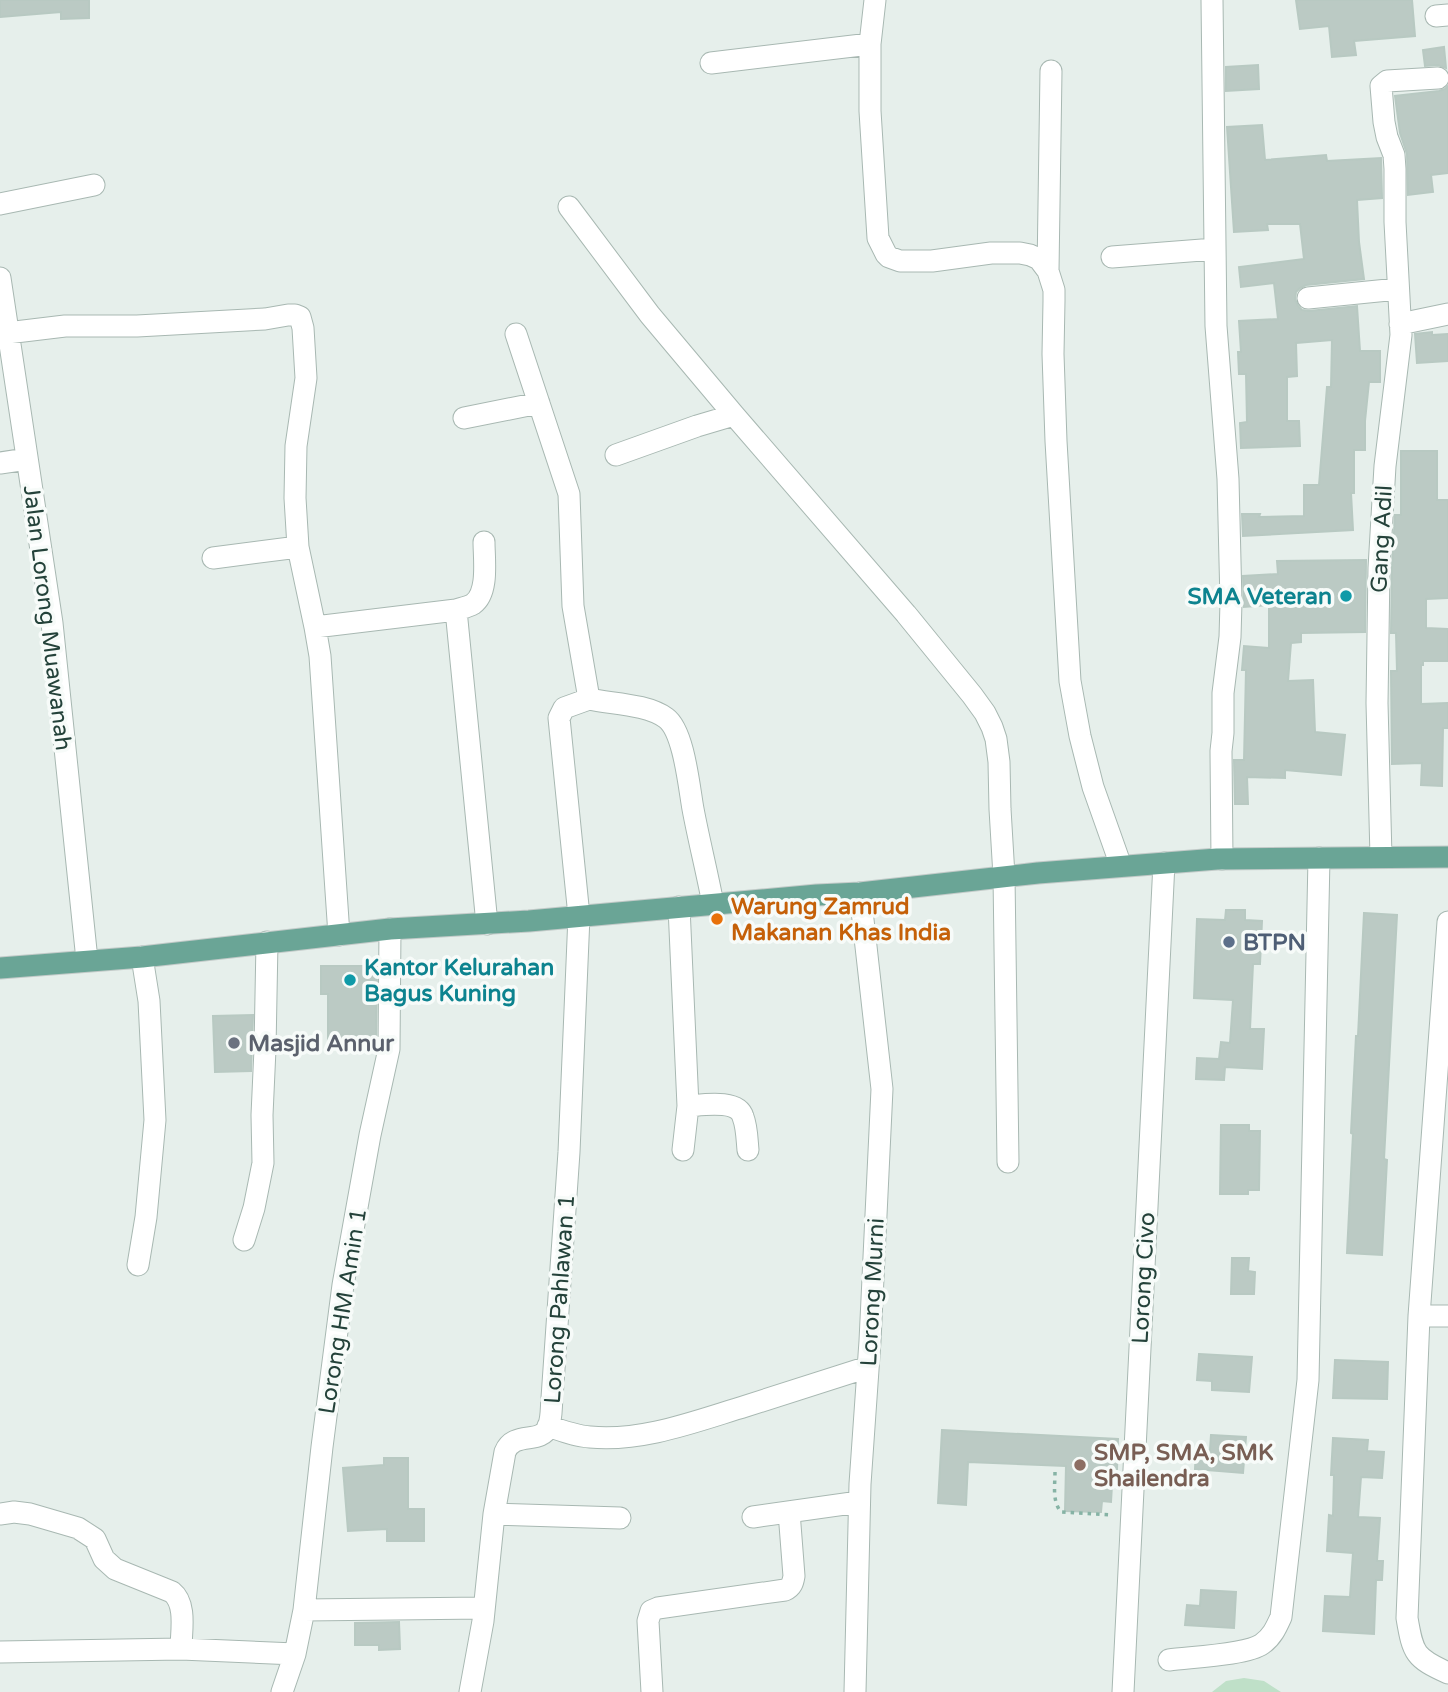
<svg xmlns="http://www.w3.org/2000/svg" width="1448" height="1692" font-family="'Varela Round',sans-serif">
<rect width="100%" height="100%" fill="#e6efeb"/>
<!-- green -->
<path fill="#bfe0c8" d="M 1244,1678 L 1264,1681 L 1281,1692 L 1212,1692 L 1226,1681 Z"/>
<!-- building -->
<path fill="#bbcac4" stroke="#b8c9c2" stroke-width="2" d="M 0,0 L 89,0 L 89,18 L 61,19 L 61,12 L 0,17 Z
M 1296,0 L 1412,0 L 1415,36 L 1354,41 L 1356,55 L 1332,57 L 1329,26 L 1300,29 Z
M 1444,47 L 1446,68 L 1438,65 L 1425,66 L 1423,50 Z
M 1258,65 L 1259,89 L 1226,91 L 1226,67 Z
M 1448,86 L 1448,173 L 1431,175 L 1433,192 L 1408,195 L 1407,154 L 1400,133 L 1395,96 L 1439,91 L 1445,89 Z
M 1262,125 L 1265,160 L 1326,155 L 1327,161 L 1381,158 L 1382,198 L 1357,200 L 1359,242 L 1364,279 L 1306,285 L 1300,288 L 1296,292 L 1295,299 L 1298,306 L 1302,310 L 1309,311 L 1357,306 L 1360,351 L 1380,351 L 1380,382 L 1369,382 L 1365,421 L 1365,450 L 1354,450 L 1354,493 L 1351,493 L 1353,530 L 1243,536 L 1242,514 L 1260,514 L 1259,517 L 1304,516 L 1304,485 L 1319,485 L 1327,387 L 1331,387 L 1332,340 L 1296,343 L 1297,376 L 1287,377 L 1287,421 L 1299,421 L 1300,446 L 1241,448 L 1240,423 L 1247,422 L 1246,374 L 1239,374 L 1238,352 L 1241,352 L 1239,321 L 1278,319 L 1274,283 L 1241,287 L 1239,267 L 1304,259 L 1300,224 L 1267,224 L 1268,230 L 1234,232 L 1227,127 Z
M 1432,332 L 1432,335 L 1448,334 L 1448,361 L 1417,363 L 1415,334 Z
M 1401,451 L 1437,451 L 1437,500 L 1448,500 L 1448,598 L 1426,599 L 1426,628 L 1448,629 L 1448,661 L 1423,661 L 1423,665 L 1421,665 L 1421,704 L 1448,703 L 1448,728 L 1443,728 L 1442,786 L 1421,785 L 1422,763 L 1392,764 L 1391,671 L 1397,671 L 1396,633 L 1391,633 L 1392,568 L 1395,515 L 1401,515 Z
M 1366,560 L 1365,632 L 1301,633 L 1301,642 L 1291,643 L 1288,681 L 1313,680 L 1315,732 L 1345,735 L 1341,775 L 1285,770 L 1285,778 L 1247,777 L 1248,804 L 1235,804 L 1234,760 L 1244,760 L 1246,670 L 1242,670 L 1244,646 L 1269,648 L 1269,605 L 1244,607 L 1243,576 L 1278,574 L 1277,561 Z
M 1226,910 L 1245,910 L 1245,920 L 1262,921 L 1260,964 L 1253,964 L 1250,1029 L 1264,1029 L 1262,1069 L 1225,1067 L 1224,1080 L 1196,1079 L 1197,1058 L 1219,1059 L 1221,1042 L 1230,1043 L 1233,1000 L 1194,998 L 1197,919 L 1225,920 Z
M 1364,913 L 1397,915 L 1384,1159 L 1387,1160 L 1382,1255 L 1347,1253 L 1353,1134 L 1351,1133 L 1356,1036 L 1358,1036 Z
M 321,966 L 377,966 L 376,1045 L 328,1046 L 328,994 L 321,994 Z
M 253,1015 L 251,1071 L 215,1072 L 213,1016 Z
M 1221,1125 L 1249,1125 L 1249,1131 L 1260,1131 L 1259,1190 L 1248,1190 L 1248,1194 L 1220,1194 Z
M 1232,1258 L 1249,1258 L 1248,1271 L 1255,1272 L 1254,1294 L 1231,1294 Z
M 1199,1354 L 1252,1357 L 1249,1392 L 1212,1390 L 1212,1381 L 1197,1380 Z
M 1335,1360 L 1388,1362 L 1387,1399 L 1333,1398 Z
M 942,1430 L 1118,1439 L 1117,1469 L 1113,1468 L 1111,1502 L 1102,1501 L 1101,1512 L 1065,1511 L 1066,1466 L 968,1462 L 966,1505 L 938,1503 Z
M 1211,1435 L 1246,1437 L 1243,1473 L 1195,1469 L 1196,1449 L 1210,1450 Z
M 1333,1438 L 1368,1440 L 1367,1451 L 1384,1452 L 1382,1478 L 1361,1477 L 1358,1517 L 1380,1518 L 1377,1561 L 1383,1561 L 1382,1580 L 1376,1580 L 1374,1634 L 1323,1631 L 1325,1596 L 1350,1597 L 1353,1553 L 1327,1551 L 1329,1515 L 1333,1516 L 1334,1475 L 1331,1475 Z
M 384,1458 L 408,1458 L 408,1509 L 424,1509 L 424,1541 L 387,1541 L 387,1529 L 348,1531 L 343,1468 L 384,1465 Z
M 1201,1590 L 1236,1592 L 1234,1628 L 1185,1625 L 1187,1605 L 1200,1606 Z
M 399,1622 L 400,1649 L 379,1650 L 379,1645 L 355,1645 L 355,1623 Z"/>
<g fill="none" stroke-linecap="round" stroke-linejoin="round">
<defs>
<path id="minor" d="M 875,0 L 870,44 L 870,111 L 878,238 L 886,254 L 889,257 L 900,261 L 932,261 L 991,253 L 1020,253 L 1030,255 L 1039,259 L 1048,271 L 1054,290 L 1054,301 L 1053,354 L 1056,441 L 1070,681 L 1080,736 L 1093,787 L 1121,866
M 1212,0 L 1216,326 L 1228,479 L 1231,602 L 1230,637 L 1223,693 L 1223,733 L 1221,751 L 1222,859
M 1436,16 L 1448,15
M 711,63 L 870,44
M 0,204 L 94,185
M 569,207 L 650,315 L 734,415 L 906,614 L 972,695 L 985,713 L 992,727 L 996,739 L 999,762 L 1000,809 L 1004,876 L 1008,1162
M 1112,257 L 1215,249
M 1048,271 L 1051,71
M 0,278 L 52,623 L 87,960
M 1308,298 L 1398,289
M 1400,324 L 1448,314
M 7,333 L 65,326 L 137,326 L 265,319 L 288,315 L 295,315 L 300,317 L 303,328 L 306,378 L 296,446 L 295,498 L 298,547 L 315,627
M 464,418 L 539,403
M 616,455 L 697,426 L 734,415
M 0,463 L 27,459
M 213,558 L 298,547
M 456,610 L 487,924
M 589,699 C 612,704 647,704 666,718 C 684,731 689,787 693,809 C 699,841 707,872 713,904
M 1381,857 L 1377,703 L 1379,568 L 1385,466 L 1401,335 L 1395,222 L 1395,169 L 1394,155 L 1387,137 L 1384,122 L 1381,86 L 1387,81 L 1438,78
M 679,907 L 688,1106 L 683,1150
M 1448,922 L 1419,1316 L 1407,1618 C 1413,1654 1415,1658 1448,1673
M 339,935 L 320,656 L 315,627 L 456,610 C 462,608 468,607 473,604 C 489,593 484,559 484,542
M 688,1106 C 703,1105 738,1099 743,1117 C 747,1127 747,1140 748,1150
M 244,1240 L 254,1208 L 263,1163 L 262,1115 L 265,1049 L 267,942
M 138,1265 L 146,1217 L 155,1120 L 149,1001 L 142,957
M 1419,1316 L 1448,1316
M 548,1426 C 562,1431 576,1436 590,1437 C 643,1442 696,1421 746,1406 C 787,1393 828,1380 868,1367
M 0,1514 L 14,1512 L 30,1514 L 78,1528 L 95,1539 L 104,1559 L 115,1569 L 172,1592 C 187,1604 181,1632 181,1649
M 494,1514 L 620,1518
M 753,1517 L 859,1502
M 304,1610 L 484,1608
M 0,1652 L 181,1649 L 295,1654
M 1169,1660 C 1190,1657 1247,1655 1262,1644 C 1272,1637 1276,1628 1281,1617 L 1308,1380 L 1319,858
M 282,1692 L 295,1654 L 304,1610 L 322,1447 L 343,1285 L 370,1135 L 389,1049 L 390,929
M 470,1692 L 483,1621 L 494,1514 L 505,1452 C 514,1430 541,1445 548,1427 C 552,1419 551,1407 552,1398 L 569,1152 L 579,916 L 559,718 L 564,708 L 589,699 L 573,606 L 569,494 L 516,334
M 652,1692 L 648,1621 L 651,1611 L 658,1608 L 785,1590 C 792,1587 793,1582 794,1576 L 789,1512
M 855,1692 L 860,1484 L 870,1341 L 882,1089 L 860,893
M 1123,1692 L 1164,863"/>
<path id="major" d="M 0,968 L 142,957 L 390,929 L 529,921 L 817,895 L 860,893 L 1038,873 L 1217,859 L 1448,857"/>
</defs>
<!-- minor casing -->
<use href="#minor" stroke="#a8b8b2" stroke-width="23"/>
<!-- major casing -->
<use href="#major" stroke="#c2cac8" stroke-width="23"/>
<!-- path -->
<path stroke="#86b3a5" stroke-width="3.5" stroke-dasharray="3.5 5" stroke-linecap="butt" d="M 1055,1472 C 1055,1486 1052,1501 1061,1512 L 1112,1515"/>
<!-- minor -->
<use href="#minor" stroke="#fff" stroke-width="21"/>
<!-- major -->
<use href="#major" stroke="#6aa596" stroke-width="21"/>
</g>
<!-- markers -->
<g fill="#0f9aa8" stroke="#f7fbf9" stroke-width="2.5">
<circle cx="1346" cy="596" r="7"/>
<circle cx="350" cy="980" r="7"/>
</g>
<circle fill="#e8710a" stroke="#f7fbf9" stroke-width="2.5" cx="717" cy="919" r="7"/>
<circle fill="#5c6f8a" stroke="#f7fbf9" stroke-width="2.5" cx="1229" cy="942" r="7"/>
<circle fill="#6b7280" stroke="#f7fbf9" stroke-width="2.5" cx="234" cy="1043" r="7"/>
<circle fill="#8d6e63" stroke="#f7fbf9" stroke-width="2.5" cx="1080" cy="1465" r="7"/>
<g text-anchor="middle" stroke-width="7" stroke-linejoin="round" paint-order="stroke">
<!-- street labels -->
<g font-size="23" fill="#24423a" stroke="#f7fbf9">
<text transform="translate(1381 539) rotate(-87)" y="8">Gang Adil</text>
<text transform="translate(48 618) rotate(83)" y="8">Jalan Lorong Muawanah</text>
<text transform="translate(1143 1278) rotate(-87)" y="8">Lorong Civo</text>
<text transform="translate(872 1292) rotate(-87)" y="8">Lorong Murni</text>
<text transform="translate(559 1299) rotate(-86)" y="8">Lorong Pahlawan 1</text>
<text transform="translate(342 1311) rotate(-81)" y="8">Lorong HM Amin 1</text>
</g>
<!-- culture labels -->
<g font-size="23" font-weight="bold" fill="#0d838f" stroke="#f7fbf9" text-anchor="end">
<text x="1332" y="604">SMA Veteran</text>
<text x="364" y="975" text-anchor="start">Kantor Kelurahan<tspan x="364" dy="26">Bagus Kuning</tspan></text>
</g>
<!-- food labels -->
<g font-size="23" font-weight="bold" fill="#c56008" stroke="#f7fbf9" text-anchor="start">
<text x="731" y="914">Warung Zamrud<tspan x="731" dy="26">Makanan Khas India</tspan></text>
</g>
<!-- service labels -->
<g font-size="23" font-weight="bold" fill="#4e5e75" stroke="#f7fbf9" text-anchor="start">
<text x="1243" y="950">BTPN</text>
</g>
<!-- worship labels -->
<g font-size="23" font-weight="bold" fill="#5b616d" stroke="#f7fbf9" text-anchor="start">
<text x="248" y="1051">Masjid Annur</text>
</g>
<!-- education labels -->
<g font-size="23" font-weight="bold" fill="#785e54" stroke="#f7fbf9" text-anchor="start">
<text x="1094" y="1460">SMP, SMA, SMK<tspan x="1094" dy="26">Shailendra</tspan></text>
</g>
</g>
</svg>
